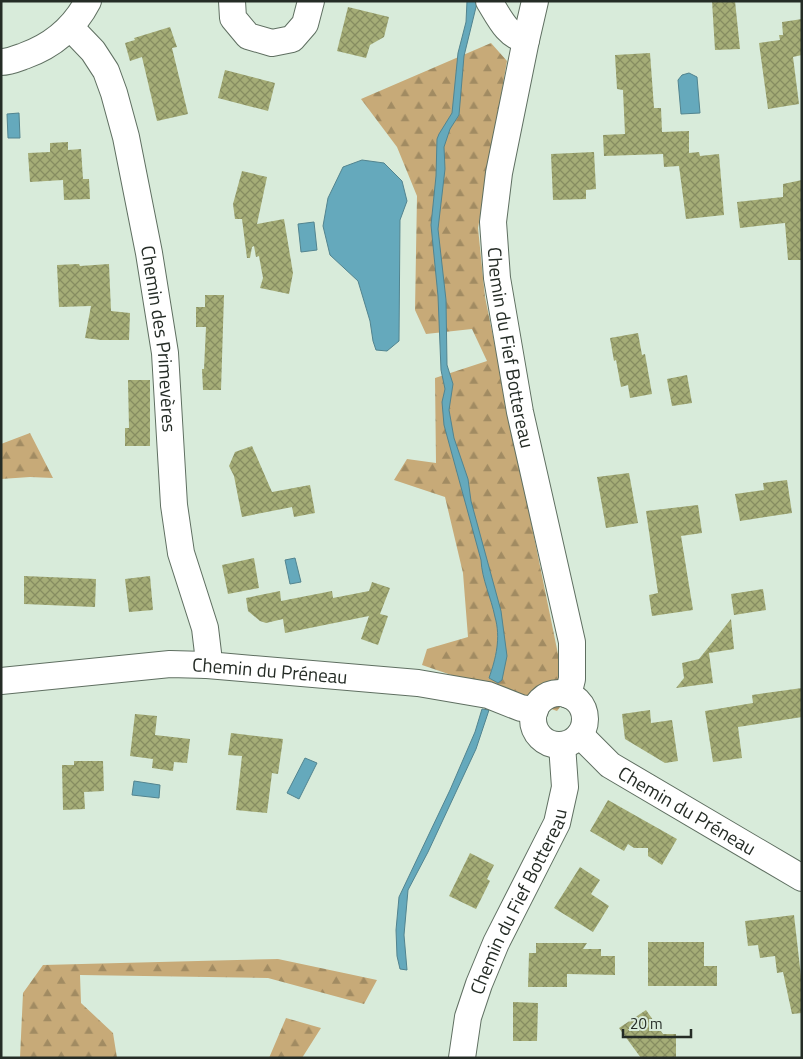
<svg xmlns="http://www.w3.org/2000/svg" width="803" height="1059" font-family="'Titillium Web',sans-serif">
<defs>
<pattern id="forest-firs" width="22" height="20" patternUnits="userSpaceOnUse" patternTransform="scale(1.25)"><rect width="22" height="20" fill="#c7aa78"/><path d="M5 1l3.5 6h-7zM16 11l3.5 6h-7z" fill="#a18b62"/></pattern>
<pattern id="building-cross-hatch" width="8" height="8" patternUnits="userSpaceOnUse" patternTransform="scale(1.25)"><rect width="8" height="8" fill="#a5ad77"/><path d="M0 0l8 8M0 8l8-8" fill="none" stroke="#868d61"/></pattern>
</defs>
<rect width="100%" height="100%" fill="#d8ebda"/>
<!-- forest -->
<path fill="url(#forest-firs)" d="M 491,43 L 507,61 L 478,228 L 485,297 L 567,698 L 557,711 L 422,665 L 427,649 L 468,637 L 463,573 L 445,497 L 394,480 L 407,459 L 436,463 L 435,378 L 487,361 L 472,329 L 426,334 L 415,310 L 417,196 L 397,147 L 361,99 Z
M 30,433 L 53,478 L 30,477 L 1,479 L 1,444 Z
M 278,959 L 377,980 L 364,1004 L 268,978 L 80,975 L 81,1003 L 113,1033 L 117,1058 L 20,1058 L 23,993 L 43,965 Z
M 286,1018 L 321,1028 L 302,1058 L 269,1058 Z"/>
<!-- water -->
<path fill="#65a9bc" stroke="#52848f" d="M 467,1 L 475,1 L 477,3 L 464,56 L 459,115 L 450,129 L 444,147 L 445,169 L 438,229 L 446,300 L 447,365 L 453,384 L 449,410 L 454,438 L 468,479 L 471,501 L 501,611 L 507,656 L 502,680 L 498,683 L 489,678 C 496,658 501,638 495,617 C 491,597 482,580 481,560 L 444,425 L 442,402 L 445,389 L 441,370 L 438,296 L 431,225 L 436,176 L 437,139 L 439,134 L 452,113 L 458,53 L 466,22 Z
M 689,73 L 697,77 L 700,113 L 681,114 L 678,80 L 682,75 Z
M 19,113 L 20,138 L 8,138 L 7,114 Z
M 362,160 L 384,163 L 402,181 L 407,201 L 400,220 L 399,341 L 387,351 L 376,350 L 373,341 L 370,321 L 358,281 L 330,255 L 323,226 L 328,198 L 343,167 Z
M 314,222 L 317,250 L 301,252 L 298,224 Z
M 295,558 L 301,582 L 290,584 L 285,560 Z
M 482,709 L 489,710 L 476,749 L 428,852 L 408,890 L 404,935 L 407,970 L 400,969 L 397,956 L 396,930 L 399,897 L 450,790 L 475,732 Z
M 305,758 L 317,763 L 299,799 L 287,793 Z
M 134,781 L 160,785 L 159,798 L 132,795 Z"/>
<!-- building -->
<path fill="url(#building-cross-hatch)" d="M 712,1 L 735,1 L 740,49 L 715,50 Z
M 348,7 L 389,17 L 384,37 L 370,45 L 366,58 L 337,51 Z
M 802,19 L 802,55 L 793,57 L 799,104 L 768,109 L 759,43 L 780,40 L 779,35 L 783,35 L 782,22 Z
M 170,27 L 177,47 L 172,48 L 188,114 L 157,121 L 142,57 L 130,61 L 125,43 L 135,40 L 134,38 Z
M 650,53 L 654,108 L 661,108 L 662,132 L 689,131 L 689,153 L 699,152 L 700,156 L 719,154 L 724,215 L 686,219 L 679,166 L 664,167 L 663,154 L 604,156 L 603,135 L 625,134 L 623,90 L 617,89 L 615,55 Z
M 225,70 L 275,83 L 268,111 L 218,98 Z
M 68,142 L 68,150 L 81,149 L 83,179 L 89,179 L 90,199 L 64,200 L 63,180 L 30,182 L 28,153 L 50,152 L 50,143 Z
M 594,152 L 596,189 L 586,190 L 586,199 L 553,200 L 551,154 Z
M 242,171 L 267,177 L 257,224 L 284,219 L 293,273 L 289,294 L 260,288 L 263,278 L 259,256 L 256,257 L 254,246 L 252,247 L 250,258 L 247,258 L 242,219 L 235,219 L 233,204 Z
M 802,180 L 802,260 L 788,260 L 785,223 L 740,228 L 737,202 L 783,197 L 783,184 Z
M 79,264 L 80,266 L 109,264 L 111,311 L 130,313 L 129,340 L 101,340 L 85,338 L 91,306 L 59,307 L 57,265 Z
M 205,295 L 224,295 L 221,390 L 203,390 L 202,369 L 204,369 L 206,327 L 196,327 L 196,307 L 205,307 Z
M 638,333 L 642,355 L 645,354 L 652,394 L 630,398 L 628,385 L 621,387 L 616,360 L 614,361 L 610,338 Z
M 687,375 L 692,403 L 672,406 L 667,379 Z
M 128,380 L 150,380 L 150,446 L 125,446 L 125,428 L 129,428 Z
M 252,446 L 272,492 L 310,485 L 315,513 L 294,517 L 292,507 L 242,517 L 234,476 L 229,466 L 235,452 Z
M 629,473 L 638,523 L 606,528 L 597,477 Z
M 787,480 L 792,513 L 740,521 L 735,494 L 764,490 L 763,483 Z
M 698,505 L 702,533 L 681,536 L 693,610 L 652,616 L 649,595 L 658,593 L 646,511 Z
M 254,558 L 259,588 L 228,594 L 222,565 Z
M 24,576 L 96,579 L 95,607 L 24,604 Z
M 150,576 L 153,610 L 129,612 L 125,579 Z
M 372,582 L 390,588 L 380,614 L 388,616 L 378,645 L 361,639 L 369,616 L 285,633 L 283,619 L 266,623 L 260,621 L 248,611 L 246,598 L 280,591 L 281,601 L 332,591 L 333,598 L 369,591 Z
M 763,589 L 766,610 L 734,615 L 731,594 Z
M 731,619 L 734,649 L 709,653 L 713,683 L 676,688 L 684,678 L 682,663 L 699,659 Z
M 802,688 L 802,717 L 738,727 L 742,758 L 713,762 L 705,711 L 753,703 L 752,695 Z
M 650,710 L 651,723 L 672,720 L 678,761 L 665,763 L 625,739 L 622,714 Z
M 135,714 L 157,716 L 155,735 L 190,739 L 187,763 L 174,762 L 173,771 L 152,768 L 153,759 L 130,756 Z
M 231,733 L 283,739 L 278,774 L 272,773 L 267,813 L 236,810 L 242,756 L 228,755 Z
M 74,761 L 103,761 L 104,791 L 84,792 L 85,809 L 63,810 L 62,765 L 74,765 Z
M 608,800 L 677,839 L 662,865 L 648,856 L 648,848 L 634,848 L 628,844 L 624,851 L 590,831 Z
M 470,853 L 494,865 L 487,879 L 490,881 L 476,909 L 449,896 Z
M 580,867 L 600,880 L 591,894 L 609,906 L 593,932 L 554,908 Z
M 794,915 L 802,985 L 802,1013 L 792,1014 L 783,972 L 777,973 L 775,956 L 760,958 L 758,945 L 748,946 L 745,921 Z
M 648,942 L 704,942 L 704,966 L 717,966 L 717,986 L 648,986 Z
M 536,943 L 587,943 L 583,949 L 601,949 L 601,956 L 615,956 L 615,975 L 567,974 L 567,987 L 528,987 L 529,953 L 536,953 Z
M 513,1002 L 538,1003 L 537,1041 L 513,1041 Z
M 646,1010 L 663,1034 L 676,1034 L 676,1058 L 641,1058 L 619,1028 Z"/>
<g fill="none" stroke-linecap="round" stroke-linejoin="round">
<defs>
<g id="minor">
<path d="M 232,1 L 233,18 L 248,36 L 272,43 L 292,39 L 305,24 L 311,1"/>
<path d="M 489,1 C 499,17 507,36 526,40"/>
<path id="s1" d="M 535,1 L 526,40 L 499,173 L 493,222 L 497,278 L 520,412 L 572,642 L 572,679 L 568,695"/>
<path id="s2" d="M 70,27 L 93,51 L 106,71 L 114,93 L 126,137 L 149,253 L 165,353 L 174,505 L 181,553 L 205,628 L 208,653 L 207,665"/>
<path d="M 1,62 C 9,62 16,59 24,56 C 52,46 74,28 88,1"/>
<path id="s3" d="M 1,681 L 170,664 L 207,665 L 418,683 L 488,695 L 521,708 L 535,710"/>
<circle cx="559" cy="719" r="26"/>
<path id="s4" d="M 580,735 L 610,765 L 802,878"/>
<path id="s5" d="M 462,1058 L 468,1017 L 479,984 L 496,943 L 557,823 L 565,787 L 562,745"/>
</g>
</defs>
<!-- minor casing -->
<use href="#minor" stroke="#5f6f61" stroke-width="28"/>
<!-- minor -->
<use href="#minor" stroke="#fff" stroke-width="26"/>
</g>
<g text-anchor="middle" stroke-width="4.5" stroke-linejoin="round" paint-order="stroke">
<!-- street labels -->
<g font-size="19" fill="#252c26" stroke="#d8ebda">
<text dy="7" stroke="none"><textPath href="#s2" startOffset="331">Chemin des Primevères</textPath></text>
<text dy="7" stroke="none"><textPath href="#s1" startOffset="352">Chemin du Fief Bottereau</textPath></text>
<text dy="7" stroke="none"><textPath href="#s3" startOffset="270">Chemin du Préneau</textPath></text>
<text dy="7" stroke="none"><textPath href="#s4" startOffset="132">Chemin du Préneau</textPath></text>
<text dy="7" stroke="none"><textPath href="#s5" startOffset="168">Chemin du Fief Bottereau</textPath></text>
</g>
</g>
<!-- border -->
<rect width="803" height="1059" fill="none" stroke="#252c26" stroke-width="5"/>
<!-- scale -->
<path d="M623 1029v8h68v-8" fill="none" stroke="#252c26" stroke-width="2.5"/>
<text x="630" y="1029" font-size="15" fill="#252c26" stroke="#d8ebda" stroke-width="4" paint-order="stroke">20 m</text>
</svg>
